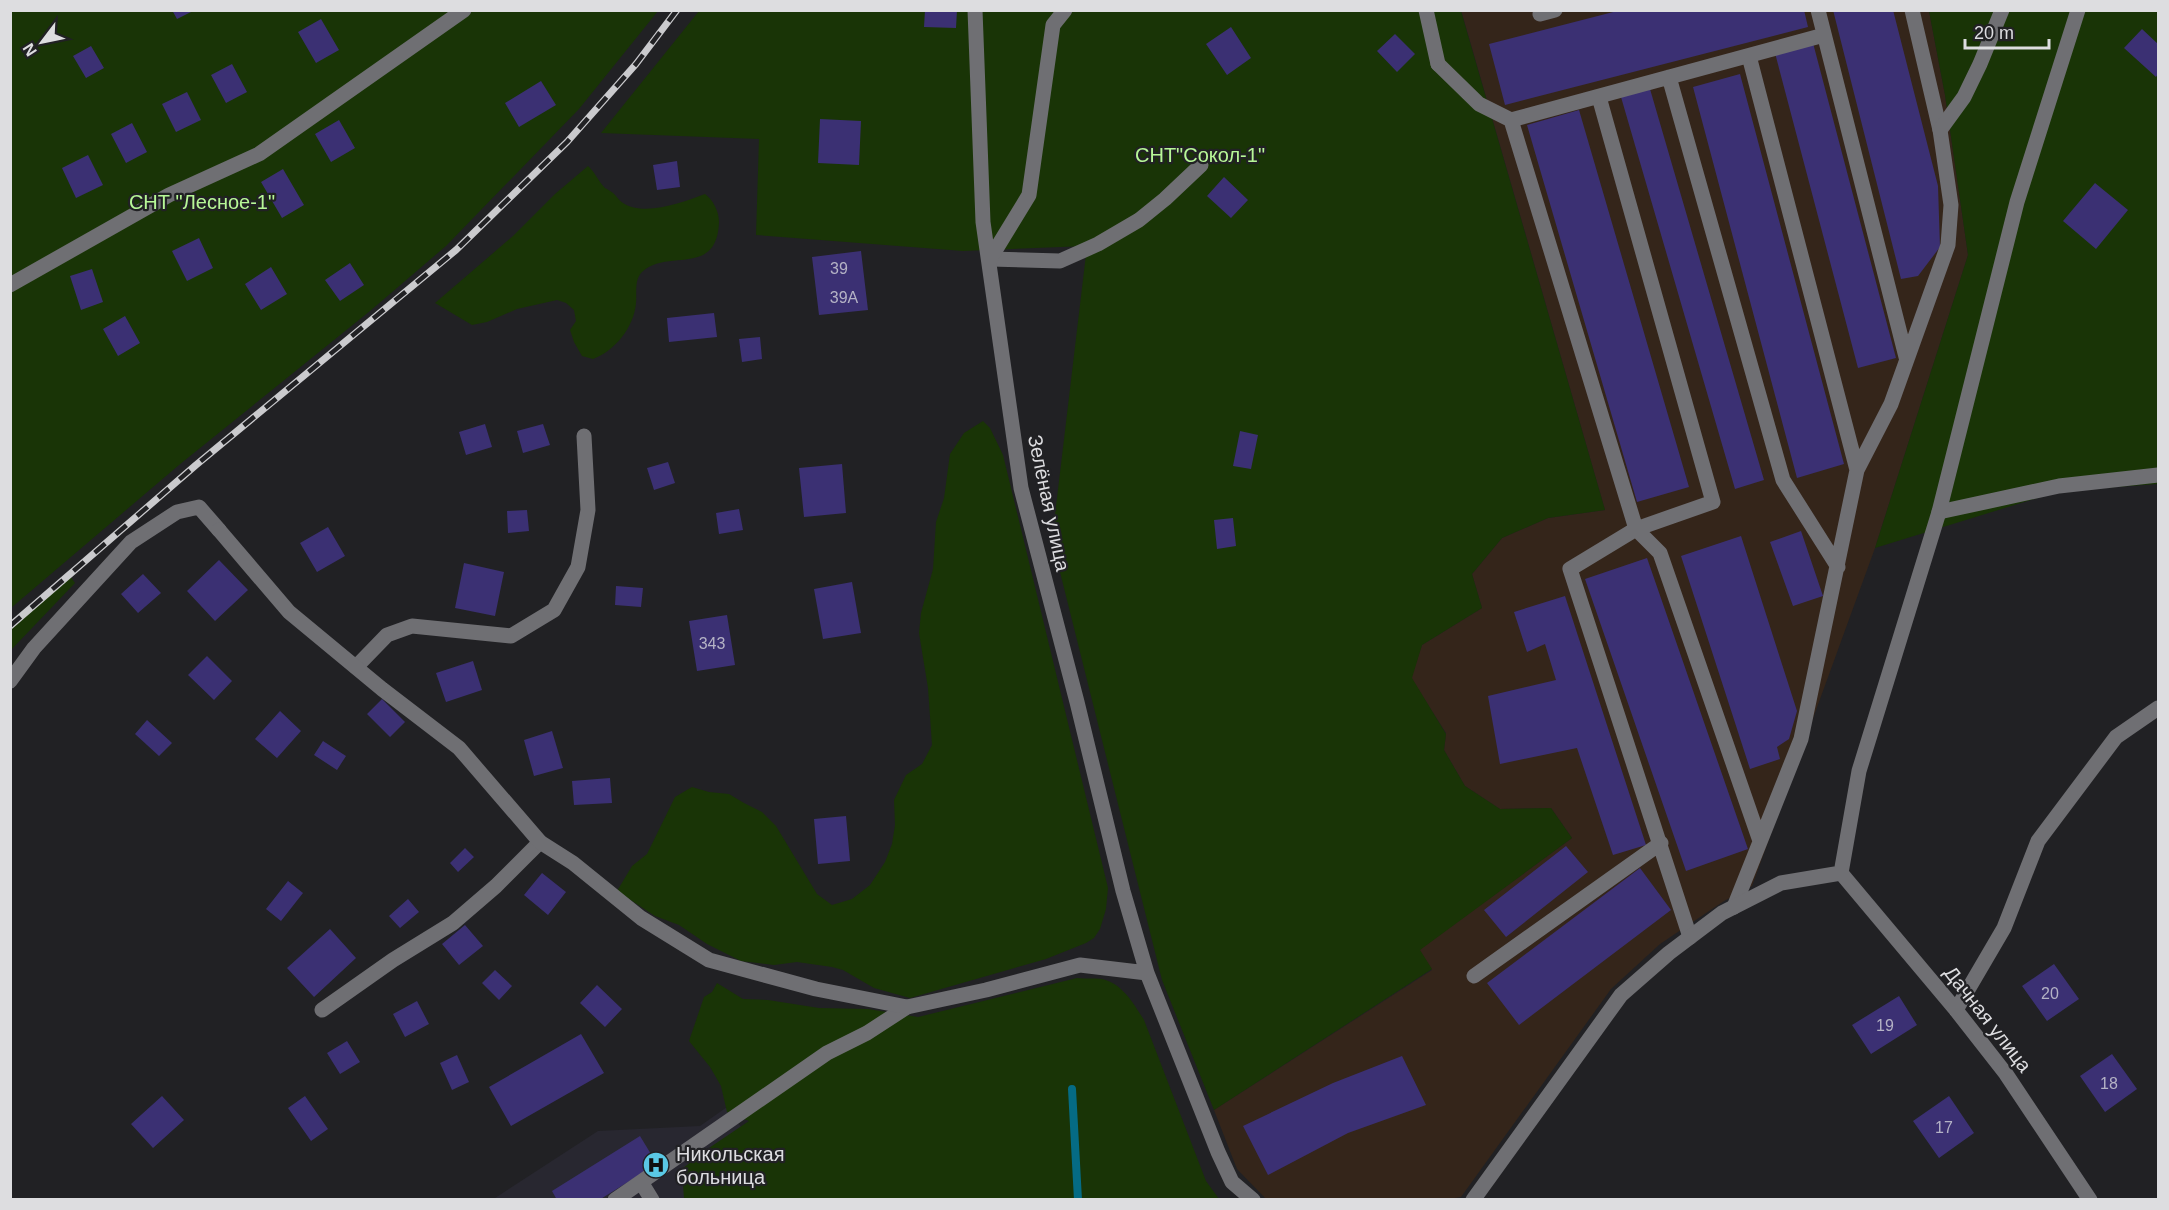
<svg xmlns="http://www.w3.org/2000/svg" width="2169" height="1210" font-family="Helvetica,sans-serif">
<rect width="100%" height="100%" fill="#212124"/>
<!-- industrial -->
<path fill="#34251a" d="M 1461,10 L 1929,11 L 1945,95 L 1968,255 L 1875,548 L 1752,886 L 1724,901 L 1660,944 L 1611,989 L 1461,1197 L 1443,1200 L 1266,1199 L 1237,1169 L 1214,1110 L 1432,970 L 1419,950 L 1572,838 L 1551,808 L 1500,809 L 1465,786 L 1444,750 L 1446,733 L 1411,678 L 1422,645 L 1482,608 L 1472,574 L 1502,538 L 1548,518 L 1605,510 Z"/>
<!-- built -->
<path fill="#282730" d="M 727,1107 L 791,1199 L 492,1200 L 598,1131 L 700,1126 Z"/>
<!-- green -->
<path fill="#193406" d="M 11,11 L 658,11 L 579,109 L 446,246 L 370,311 L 179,465 L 11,608 Z
M 699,11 L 1461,11 L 1605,510 L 1548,518 L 1502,538 L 1472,574 L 1482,608 L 1422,645 L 1412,678 L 1446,734 L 1444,750 L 1465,786 L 1500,809 L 1551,808 L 1572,838 L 1420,950 L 1432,969 L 1214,1110 L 1162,980 L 1052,540 L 1087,246 L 963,251 L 756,235 L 759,139 L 601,133 Z
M 1929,11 L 2158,11 L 2158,484 L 2060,491 L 1875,548 L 1968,255 L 1945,95 Z
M 588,166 C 595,172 598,181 605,188 C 607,189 612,192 613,193 C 617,196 618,200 623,203 C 645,217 683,202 705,194 C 713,200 719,211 719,222 C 717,278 667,248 642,272 C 634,280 637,293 636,303 C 634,327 615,351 593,359 L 582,356 L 574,342 L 570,330 L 576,321 L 574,310 L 566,303 L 557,300 L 517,309 L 487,322 L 472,325 L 435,303 L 513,236 L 555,194 Z
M 983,421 L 990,428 L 1003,455 L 1108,888 L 1106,909 L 1100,929 L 1094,938 L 1086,943 L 1046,959 L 910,998 L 874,988 L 843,970 L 832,967 L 797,962 L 774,965 L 741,961 L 707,944 L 679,925 L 655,916 L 617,891 L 632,866 L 647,854 L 675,797 L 692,787 L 709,792 L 729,794 L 744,803 L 762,812 L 776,826 L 817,894 L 832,905 L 852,899 L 870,885 L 885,862 L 892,844 L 895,825 L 894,800 L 906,775 L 922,764 L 932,745 L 928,688 L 919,633 L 921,613 L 933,569 L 936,522 L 944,498 L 950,454 L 964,433 Z
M 70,576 L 75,583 L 11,650 L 11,626 Z
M 1077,978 C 1085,979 1094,978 1102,979 C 1122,983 1134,1004 1144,1020 L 1206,1181 L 1219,1199 L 684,1199 L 682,1169 L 706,1150 L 749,1121 L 727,1112 L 721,1086 L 710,1067 L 689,1041 L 704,997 L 712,992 L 717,983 L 743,999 L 768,1000 L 819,1008 L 868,1009 L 918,1017 Z"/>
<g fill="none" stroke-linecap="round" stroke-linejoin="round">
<!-- stream -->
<path stroke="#056b84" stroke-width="8" d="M 1072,1089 L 1078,1200"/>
</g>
<!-- building -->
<path fill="#3b3073" d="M 172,10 L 195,10 L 177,19 Z
M 925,10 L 957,10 L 956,28 L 924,27 Z
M 1621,10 L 1804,10 L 1808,27 L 1505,105 L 1489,44 Z
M 1833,10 L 1893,10 L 1938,186 L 1940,247 L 1918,276 L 1901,279 Z
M 321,19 L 339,50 L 316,63 L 298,32 Z
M 1231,27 L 1251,58 L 1227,75 L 1206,44 Z
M 2142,29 L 2158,44 L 2158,74 L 2156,77 L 2124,48 Z
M 1395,34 L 1415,54 L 1397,72 L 1377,51 Z
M 1813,43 L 1896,358 L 1858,368 L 1775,53 Z
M 91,46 L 104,68 L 86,78 L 73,56 Z
M 232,64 L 247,92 L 226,103 L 211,75 Z
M 1740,74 L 1844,464 L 1797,478 L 1693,87 Z
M 541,81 L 556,105 L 519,127 L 505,103 Z
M 1650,89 L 1764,480 L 1735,489 L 1621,97 Z
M 187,92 L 201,120 L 176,132 L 162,104 Z
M 1579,110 L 1689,487 L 1637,502 L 1527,125 Z
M 820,119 L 861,121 L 859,165 L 818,163 Z
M 339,120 L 355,148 L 331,162 L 315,134 Z
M 132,123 L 147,152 L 126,163 L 111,134 Z
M 88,155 L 103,185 L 76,198 L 62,168 Z
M 677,161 L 680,187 L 657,190 L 653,165 Z
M 283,169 L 304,205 L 282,218 L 261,182 Z
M 1224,177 L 1248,200 L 1231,218 L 1207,196 Z
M 2095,183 L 2128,210 L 2096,249 L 2063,221 Z
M 199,238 L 213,268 L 187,281 L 172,251 Z
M 861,251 L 868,310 L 819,315 L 812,257 Z
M 350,263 L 364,285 L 340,301 L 325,280 Z
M 271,267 L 287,294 L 261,310 L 245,284 Z
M 92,269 L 103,302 L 81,310 L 70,276 Z
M 714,313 L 717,337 L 669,342 L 667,318 Z
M 125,316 L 140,343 L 118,356 L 103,329 Z
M 760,337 L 762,359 L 742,362 L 739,339 Z
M 485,424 L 492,447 L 466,455 L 459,432 Z
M 543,424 L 550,445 L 523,453 L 517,431 Z
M 1240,431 L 1258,435 L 1251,469 L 1233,466 Z
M 668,462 L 675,483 L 654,490 L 647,468 Z
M 842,464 L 846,513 L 804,517 L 799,468 Z
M 739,509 L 743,530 L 719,534 L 716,513 Z
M 527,510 L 529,531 L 508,533 L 507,511 Z
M 1233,518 L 1236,546 L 1217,549 L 1214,520 Z
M 328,527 L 345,556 L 317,572 L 300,543 Z
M 1801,531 L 1823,596 L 1793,606 L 1770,542 Z
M 1741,536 L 1797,711 L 1789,739 L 1777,747 L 1780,759 L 1750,769 L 1681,556 Z
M 1647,558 L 1748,849 L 1686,871 L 1585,579 Z
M 219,560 L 248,590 L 215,621 L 187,591 Z
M 464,563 L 504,572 L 495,616 L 455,608 Z
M 143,574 L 161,593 L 138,613 L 121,594 Z
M 852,582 L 861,633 L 823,639 L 814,589 Z
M 616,586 L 643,588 L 641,607 L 615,605 Z
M 1565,596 L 1646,845 L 1613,855 L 1577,748 L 1500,764 L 1488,696 L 1556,680 L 1545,644 L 1527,652 L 1514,612 Z
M 727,615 L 735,665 L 697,671 L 689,621 Z
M 207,656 L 232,681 L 214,700 L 188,675 Z
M 473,661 L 482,690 L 446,702 L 436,673 Z
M 382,699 L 405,722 L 390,737 L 367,714 Z
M 280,711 L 301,731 L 277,758 L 255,739 Z
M 147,720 L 172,743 L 159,756 L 135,734 Z
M 552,731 L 563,768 L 534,776 L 524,740 Z
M 323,741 L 346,756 L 337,770 L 314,755 Z
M 610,778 L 612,803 L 574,805 L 572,781 Z
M 846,816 L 850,861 L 818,864 L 814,819 Z
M 1566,846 L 1588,872 L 1506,937 L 1484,910 Z
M 465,848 L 474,857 L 458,872 L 450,863 Z
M 1640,868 L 1671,910 L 1519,1025 L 1487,983 Z
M 542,873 L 566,892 L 548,915 L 524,895 Z
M 288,881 L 303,893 L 281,921 L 266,909 Z
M 408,899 L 419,912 L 400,928 L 389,916 Z
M 465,925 L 483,946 L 459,965 L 442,944 Z
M 330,929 L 356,958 L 314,997 L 287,968 Z
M 2054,964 L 2079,999 L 2047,1021 L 2022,986 Z
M 495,970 L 512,986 L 499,1000 L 482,983 Z
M 597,985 L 622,1009 L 605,1027 L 580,1003 Z
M 1899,996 L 1917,1025 L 1871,1054 L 1852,1025 Z
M 417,1001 L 429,1024 L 405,1037 L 393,1014 Z
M 581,1034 L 604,1073 L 511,1126 L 489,1087 Z
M 347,1041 L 360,1062 L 340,1074 L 327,1053 Z
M 2112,1054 L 2137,1089 L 2105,1112 L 2080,1076 Z
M 457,1055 L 469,1082 L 452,1090 L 440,1063 Z
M 1402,1056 L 1426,1105 L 1348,1133 L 1268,1175 L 1243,1126 L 1333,1083 Z
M 162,1096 L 184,1120 L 153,1148 L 131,1124 Z
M 305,1096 L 328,1129 L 311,1141 L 288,1108 Z
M 1949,1096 L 1974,1133 L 1939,1158 L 1913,1121 Z
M 640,1136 L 657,1164 L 599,1200 L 557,1200 L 552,1191 Z"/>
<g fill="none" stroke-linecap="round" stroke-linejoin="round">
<!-- service -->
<path stroke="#6f6f73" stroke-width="15" d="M 1818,10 L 1906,357
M 1540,14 L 1555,10
M 1749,56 L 1857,470
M 1438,64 L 1479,104 L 1511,120
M 1669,77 L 1783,480 L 1838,567
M 1599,97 L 1713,502 L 1636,529 L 1570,569 L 1690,937
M 990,259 L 1060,261 L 1098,244 L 1139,220 L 1165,199 L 1201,165
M 1939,512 L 2059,486 L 2158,475
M 356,667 L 387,635 L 412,626 L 511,636 L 554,610 L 578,567 L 588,510 L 584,436
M 10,681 L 34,648 L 131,542 L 177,512 L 199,507 L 219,530
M 1760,841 L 1660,553 L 1636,529 L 1511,120 L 1824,35
M 1734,907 L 1801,739 L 1857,470 L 1891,404 L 1948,245 L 1951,205 L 1940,130 L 1912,10
M 1474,976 L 1661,843
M 322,1010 L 393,960 L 453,923 L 496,886 L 540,842
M 641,1182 L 652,1200
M 615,1200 L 827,1053 L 867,1033 L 907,1007"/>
<!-- minor -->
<path stroke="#6f6f73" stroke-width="15" d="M 975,10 L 983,222 L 1021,488 L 1077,702 L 1123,891 L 1147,973 L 1218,1152 L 1232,1182 L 1253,1200
M 1426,10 L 1438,64
M 1940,130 L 1964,97 L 1980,64 L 2002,10
M 990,259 L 1029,195 L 1053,25 L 1065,10
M 10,285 L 169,195 L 259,154 L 464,10
M 219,530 L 289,612 L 382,689 L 459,748 L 540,842 L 573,863 L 641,918 L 709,960 L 816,989 L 907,1007 L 986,990 L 1080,965 L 1147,973
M 1841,873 L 1859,771 L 1939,512 L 2017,202 L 2078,10
M 1841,873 L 1956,1010 L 2006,1074 L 2090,1200
M 1956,1010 L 2004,928 L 2038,841 L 2116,737 L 2158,708
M 1473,1200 L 1621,995 L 1669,953 L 1722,913 L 1781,883 L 1841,873"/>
<defs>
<path id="rail" d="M 10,626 L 196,465 L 456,250 L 567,142 L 636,64 L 677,10"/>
</defs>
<!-- rail casing -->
<use href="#rail" stroke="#cacacd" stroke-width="7"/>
<!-- rail -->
<use href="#rail" stroke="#212124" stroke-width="4.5" stroke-dasharray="14" stroke-linecap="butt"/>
</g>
<!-- icons -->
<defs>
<symbol id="hospital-disc" viewBox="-11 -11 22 22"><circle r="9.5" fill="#5ac8e5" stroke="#212124"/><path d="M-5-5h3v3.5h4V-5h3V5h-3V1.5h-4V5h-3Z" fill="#111"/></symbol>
</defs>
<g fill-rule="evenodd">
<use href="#hospital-disc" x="641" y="1150" width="30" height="30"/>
</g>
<g text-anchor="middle" stroke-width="4.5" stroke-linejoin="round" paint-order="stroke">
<!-- number labels -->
<g font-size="16" fill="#b4b2c5">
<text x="839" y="274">39</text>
<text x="844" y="303">39А</text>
<text x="712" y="649">343</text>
<text x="2050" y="999">20</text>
<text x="1885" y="1031">19</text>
<text x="2109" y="1089">18</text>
<text x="1944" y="1133">17</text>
</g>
<!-- park labels -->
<g font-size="20" fill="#b7f797" stroke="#212124">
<text x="1200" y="162">СНТ"Сокол-1"</text>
<text x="202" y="209">СНТ "Лесное-1"</text>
</g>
<!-- street labels -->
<g font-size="20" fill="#dddde0" stroke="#212124">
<text transform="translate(1049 503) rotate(78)" y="7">Зелёная улица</text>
<text transform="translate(1988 1019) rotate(52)" y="7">Дачная улица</text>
</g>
<!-- poi labels -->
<g font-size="20" fill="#dddde0" stroke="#212124" text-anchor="start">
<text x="676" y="1161">Никольская<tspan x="676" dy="23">больница</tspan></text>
</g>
</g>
<!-- border -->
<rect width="2169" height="1210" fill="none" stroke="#dddde0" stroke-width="24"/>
<!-- north arrow -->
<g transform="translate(42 42) rotate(238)" stroke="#212124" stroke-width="4.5" paint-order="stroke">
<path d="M0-4.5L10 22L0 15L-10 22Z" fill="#dddde0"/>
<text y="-9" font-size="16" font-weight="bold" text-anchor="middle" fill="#dddde0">N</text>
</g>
<!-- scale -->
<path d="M1965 39v9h84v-9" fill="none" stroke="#dddde0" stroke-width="3"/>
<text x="1974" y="39" font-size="18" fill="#dddde0" stroke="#212124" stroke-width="4.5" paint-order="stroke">20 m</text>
</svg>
